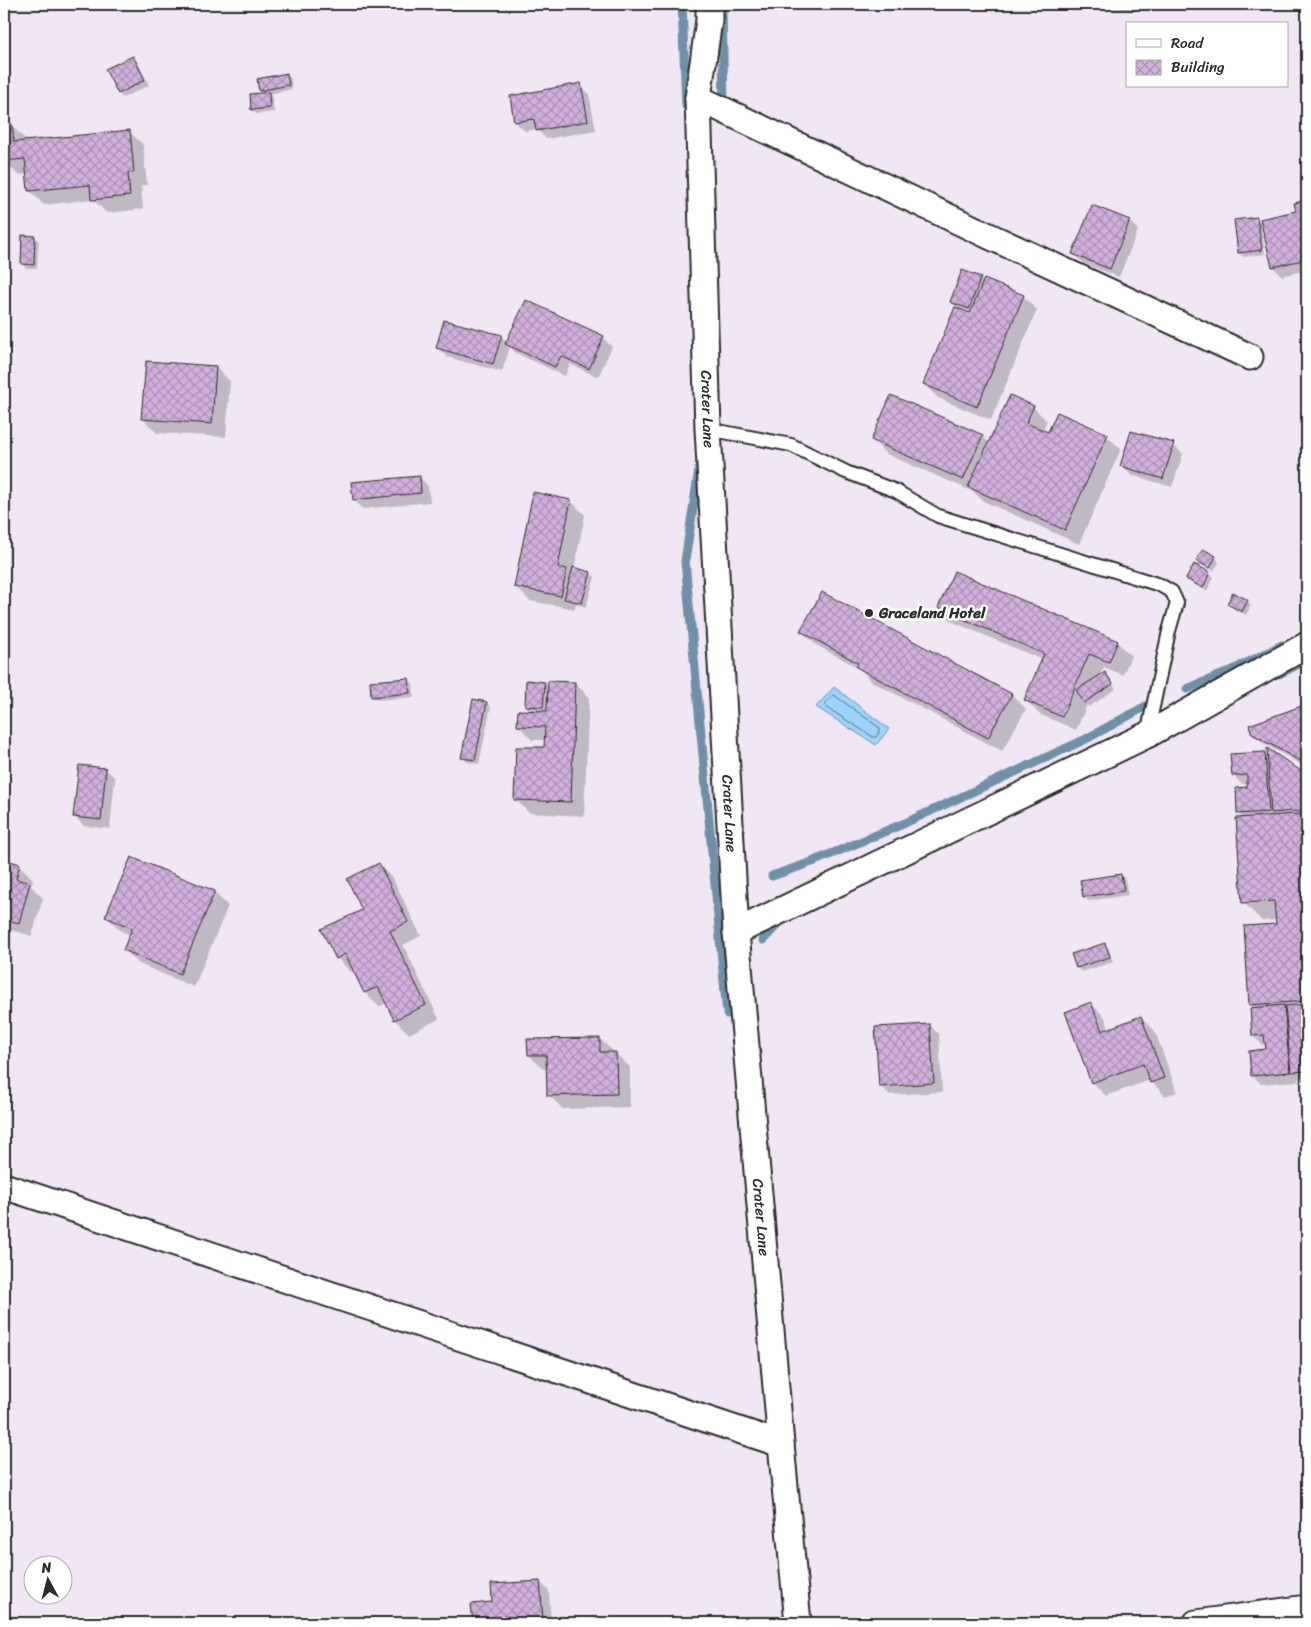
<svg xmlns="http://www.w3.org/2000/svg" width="1311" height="1627" font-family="Sriracha,sans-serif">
<defs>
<pattern id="building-cross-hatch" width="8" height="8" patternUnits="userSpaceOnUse" patternTransform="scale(1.25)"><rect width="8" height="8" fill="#d1afdb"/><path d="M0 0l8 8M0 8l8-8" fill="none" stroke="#aa8fb2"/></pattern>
</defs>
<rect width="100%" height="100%" fill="#f1e7f4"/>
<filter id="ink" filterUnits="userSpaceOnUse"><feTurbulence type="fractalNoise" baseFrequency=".02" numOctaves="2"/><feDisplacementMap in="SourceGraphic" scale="10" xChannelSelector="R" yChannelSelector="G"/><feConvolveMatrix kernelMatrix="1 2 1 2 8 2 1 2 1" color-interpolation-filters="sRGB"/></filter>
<g filter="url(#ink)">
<!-- water -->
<path fill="#9dd4fc" stroke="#6f90a8" d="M 834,687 L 889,729 L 876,745 L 816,707 Z"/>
<!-- shadow -->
<path fill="#0003" fill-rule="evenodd" d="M 1099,4 L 1139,4 L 1138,10 L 1103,8 Z
M 132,57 L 137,61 L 149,85 L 123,98 L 119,94 L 106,70 Z
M 286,74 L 291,79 L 292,89 L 269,94 L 272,98 L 274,112 L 256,114 L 252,110 L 263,94 L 260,91 Z
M 580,85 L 589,94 L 596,130 L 546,139 L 537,129 L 525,131 L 515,122 Z
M 12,126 L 26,140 L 26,142 L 129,131 L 143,145 L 147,185 L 141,186 L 143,209 L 107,213 L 92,199 L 44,205 L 30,191 L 28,174 L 18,175 L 4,161 L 4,127 Z
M 1307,201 L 1307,270 L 1282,276 L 1273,267 L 1298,212 L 1296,204 Z
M 1256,218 L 1262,224 L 1261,224 L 1265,254 L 1244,257 L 1239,253 Z
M 1129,221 L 1138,230 L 1119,277 L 1083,263 L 1074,254 Z
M 34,237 L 39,241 L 37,268 L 26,268 L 22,263 Z
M 980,278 L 984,282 L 1023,296 L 1037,310 L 991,420 L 938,398 L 924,384 L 956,307 L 952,302 ZM 960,308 L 971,312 L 970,315 L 959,310 Z
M 501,336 L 507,342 L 603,338 L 612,347 L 598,377 L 570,364 L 565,376 L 516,353 L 510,347 L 502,372 L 447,357 L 438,348 Z
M 216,367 L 230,381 L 226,437 L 157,433 L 143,419 Z
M 1033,407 L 1047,421 L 1042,431 L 1048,434 L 1057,413 L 1107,436 L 1121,449 L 1079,544 L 983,501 L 974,492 L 886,454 L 872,440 L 982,436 L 989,443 Z
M 1173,445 L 1183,454 L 1172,487 L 1131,475 L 1122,466 Z
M 419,477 L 428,486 L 430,502 L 363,509 L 354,500 Z
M 534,494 L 571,501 L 585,515 L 574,569 L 590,573 L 595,577 L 586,607 L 576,604 L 575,609 L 530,601 L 516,587 Z
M 1215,557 L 1219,562 L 1214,571 L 1202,565 L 1198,560 Z
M 1209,573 L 1214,577 L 1207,591 L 1192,583 L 1188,579 Z
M 822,593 L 1012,695 L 1026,709 L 1002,751 L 871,681 L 859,668 L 816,645 L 802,631 Z
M 1247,601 L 1251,605 L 1246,615 L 1233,608 L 1229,603 Z
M 939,608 L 1117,642 L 1131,656 L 1123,675 L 1104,667 L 1099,677 L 1105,673 L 1116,689 L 1089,707 L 1087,705 L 1076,730 L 1039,714 L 1026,700 L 1043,660 L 953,622 Z
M 408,679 L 413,683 L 414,697 L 377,700 L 372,696 Z
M 544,683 L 549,688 L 575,683 L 589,697 L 584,816 L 529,813 L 515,799 L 546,749 L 546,740 L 532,740 L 519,726 L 532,711 L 526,706 Z
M 487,703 L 491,707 L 479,764 L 467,762 L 463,757 Z
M 1307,706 L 1307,768 L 1263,743 L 1254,733 L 1251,726 Z
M 1269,751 L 1307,776 L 1307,1080 L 1301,1081 L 1298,1078 L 1298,1081 L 1261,1084 L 1252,1075 L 1267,1051 L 1266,1045 L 1263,1045 L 1253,1036 L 1255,1009 L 1251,1005 L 1278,925 L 1277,920 L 1262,921 L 1244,903 L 1244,819 L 1238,813 L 1249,789 L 1248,784 L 1242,784 L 1233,775 L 1265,753 L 1269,758 Z
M 106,769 L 115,778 L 110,829 L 84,826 L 75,817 Z
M 4,860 L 19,865 L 33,879 L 31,886 L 43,898 L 32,936 L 4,928 Z
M 379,865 L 393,879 L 421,936 L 403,945 L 439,1019 L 409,1034 L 395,1020 L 387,1003 L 379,1007 L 365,993 L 354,970 L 351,972 L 337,958 L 364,910 Z
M 1121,875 L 1125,879 L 1128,895 L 1088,901 L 1084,896 Z
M 214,892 L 228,906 L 194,987 L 139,964 L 125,950 L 131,935 L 121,931 L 107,917 Z
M 1105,945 L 1109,949 L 1113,962 L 1081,972 L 1077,967 Z
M 1091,1004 L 1105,1017 L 1109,1029 L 1141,1017 L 1155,1031 L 1177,1092 L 1165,1096 L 1150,1080 L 1106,1096 L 1092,1082 Z
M 929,1025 L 939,1034 L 942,1092 L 890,1095 L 880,1086 Z
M 600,1039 L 630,1067 L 630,1107 L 563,1109 L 549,1095 L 548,1069 L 543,1069 L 529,1055 Z
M 540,1582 L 549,1591 L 551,1623 L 474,1623 L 473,1605 L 493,1603 Z"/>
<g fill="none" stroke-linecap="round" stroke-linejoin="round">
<!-- shore -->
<path stroke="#596f7f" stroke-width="1" d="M 834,695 L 880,728 L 880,731 L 876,737 L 873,737 L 826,707 L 825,704 Z"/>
<!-- stream -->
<path stroke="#6f90a8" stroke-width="9" d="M 682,4 L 686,106
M 722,4 L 724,106
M 700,463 L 685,561 L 727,1014
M 1279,674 L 1307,660
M 1187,689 L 1229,672 L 1282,645
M 772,876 L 812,862 L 905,823 L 1086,739 L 1146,706
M 763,940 L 782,920"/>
</g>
<!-- building -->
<path fill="url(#building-cross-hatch)" stroke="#2b2b2b" d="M 133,56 L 145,80 L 118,94 L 105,69 Z
M 287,73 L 289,85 L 259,91 L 257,79 Z
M 581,83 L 588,121 L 536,131 L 534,119 L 514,122 L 510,96 Z
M 269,92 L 270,108 L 251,110 L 250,94 Z
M 12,124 L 14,142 L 130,130 L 134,172 L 128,173 L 130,196 L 91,200 L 90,185 L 28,191 L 25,159 L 4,161 L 4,125 Z
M 1307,200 L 1307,259 L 1272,267 L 1260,219 L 1296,211 L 1294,203 Z
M 1092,205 L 1130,220 L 1110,269 L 1072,254 Z
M 1257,217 L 1262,250 L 1238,253 L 1234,220 Z
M 22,235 L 35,236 L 34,265 L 21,264 Z
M 962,270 L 981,277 L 969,309 L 950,302 Z
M 984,279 L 1024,295 L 977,407 L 923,384 L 955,307 L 970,313 Z
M 526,300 L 604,336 L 589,369 L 561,356 L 555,367 L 505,344 Z
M 444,320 L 502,335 L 493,364 L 436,348 Z
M 146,361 L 216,366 L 212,424 L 141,419 Z
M 891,395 L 983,435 L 963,480 L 871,440 Z
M 1010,395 L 1034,406 L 1026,423 L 1048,432 L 1057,412 L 1108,434 L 1065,530 L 968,487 Z
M 1131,431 L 1174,443 L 1163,479 L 1120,466 Z
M 420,476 L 421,493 L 353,500 L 351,482 Z
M 533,492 L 571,500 L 558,567 L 567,569 L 561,596 L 514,587 Z
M 1203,549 L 1216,556 L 1210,568 L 1196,561 Z
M 1194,564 L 1210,572 L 1203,588 L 1186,579 Z
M 573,567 L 591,572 L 582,603 L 564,599 Z
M 954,571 L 1118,641 L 1109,662 L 1089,654 L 1062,717 L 1024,700 L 1044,654 L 938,608 Z
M 822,592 L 1012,694 L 988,738 L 856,667 L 858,663 L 800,631 Z
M 1233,592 L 1248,600 L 1242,612 L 1227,604 Z
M 1105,672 L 1113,684 L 1084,703 L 1076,690 Z
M 409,678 L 410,693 L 371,697 L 370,681 Z
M 526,680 L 545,682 L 543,707 L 525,706 Z
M 548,681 L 575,682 L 571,802 L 514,800 L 516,747 L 544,747 L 545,727 L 517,726 L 518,710 L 547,711 Z
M 473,699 L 487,702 L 475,760 L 461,758 Z
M 1307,704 L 1307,757 L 1300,761 L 1252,734 L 1249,725 Z
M 1267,748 L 1307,775 L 1307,815 L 1296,811 L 1271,813 Z
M 1265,752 L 1269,812 L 1237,814 L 1236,788 L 1247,787 L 1247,775 L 1232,776 L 1230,754 Z
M 79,765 L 106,768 L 101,820 L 73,817 Z
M 1297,814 L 1307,818 L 1307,1001 L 1249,1005 L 1244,926 L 1276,924 L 1274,901 L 1242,903 L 1236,818 Z
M 131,857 L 215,891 L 180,974 L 123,950 L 132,928 L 105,917 Z
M 4,859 L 20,864 L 16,879 L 30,883 L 19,923 L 4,919 Z
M 379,863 L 408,922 L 390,931 L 426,1005 L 394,1020 L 378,987 L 364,993 L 345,954 L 336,959 L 321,929 L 362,910 L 347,879 Z
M 1121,874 L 1124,891 L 1083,897 L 1080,880 Z
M 1105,943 L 1110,957 L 1076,968 L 1071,954 Z
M 1091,1002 L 1102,1031 L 1141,1016 L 1164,1078 L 1150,1083 L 1143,1064 L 1091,1083 L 1065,1012 Z
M 1307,1004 L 1307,1018 L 1299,1018 L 1302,1056 L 1307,1055 L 1307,1071 L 1291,1072 L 1285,1006 Z
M 1284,1005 L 1290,1072 L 1251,1076 L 1249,1051 L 1266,1049 L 1264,1035 L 1252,1036 L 1250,1008 Z
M 930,1024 L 934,1083 L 879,1087 L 875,1027 Z
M 600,1038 L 600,1052 L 616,1052 L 617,1094 L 547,1096 L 546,1055 L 528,1055 L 527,1039 Z
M 540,1581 L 543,1620 L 501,1623 L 473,1623 L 471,1604 L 492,1602 L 491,1584 Z"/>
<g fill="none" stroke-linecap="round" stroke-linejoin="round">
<defs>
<path id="lane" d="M 708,429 L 791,445 L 846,472 L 896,491 L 938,516 L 1160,585 L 1172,592 L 1177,603 L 1169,631 L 1147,735"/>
<g id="street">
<path id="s1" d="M 709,4 L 709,20 L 698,98 L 708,429 L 736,932 L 781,1444 L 798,1623"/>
<path d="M 698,98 L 987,235 L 1250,357"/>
<path d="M 736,932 L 1147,735 L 1307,645"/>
<path d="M 4,1186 L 781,1444"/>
<path d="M 1196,1623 L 1307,1608"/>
</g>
</defs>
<!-- lane casing -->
<use href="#lane" stroke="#2b2b2b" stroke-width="16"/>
<!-- street casing -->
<use href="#street" stroke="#2b2b2b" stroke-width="29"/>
<!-- lane -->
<use href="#lane" stroke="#fff" stroke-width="12"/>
<!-- street -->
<use href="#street" stroke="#fff" stroke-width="25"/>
</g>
</g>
<!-- markers -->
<circle fill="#2b2b2b" stroke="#fff" stroke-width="2" cx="869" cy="613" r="5"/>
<g text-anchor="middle" stroke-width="5" stroke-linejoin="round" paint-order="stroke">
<!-- street labels -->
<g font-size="15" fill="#2b2b2b" stroke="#fff">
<text dy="5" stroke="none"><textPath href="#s1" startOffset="406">Crater Lane</textPath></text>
<text dy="5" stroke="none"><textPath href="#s1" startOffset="811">Crater Lane</textPath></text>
<text dy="5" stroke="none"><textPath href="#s1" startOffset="1216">Crater Lane</textPath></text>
</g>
<!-- poi labels -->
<g font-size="15" font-weight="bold" fill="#2b2b2b" stroke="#fff" text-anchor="start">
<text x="879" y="618">Graceland Hotel</text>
</g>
</g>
<!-- margin -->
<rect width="1311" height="1627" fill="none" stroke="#fff" stroke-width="20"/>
<rect x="10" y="10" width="1291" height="1607" fill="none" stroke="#2b2b2b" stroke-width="2" filter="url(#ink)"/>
<!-- legend -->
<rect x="1126" y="22" width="162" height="65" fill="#ffffff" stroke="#aaaaaa"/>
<rect x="1136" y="39" width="25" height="8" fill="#ffffff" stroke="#aaaaaa"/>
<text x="1171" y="48" font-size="15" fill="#2b2b2b">Road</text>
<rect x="1136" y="60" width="25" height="15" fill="url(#building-cross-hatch)" stroke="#aaaaaa"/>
<text x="1171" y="72" font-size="15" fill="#2b2b2b">Building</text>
<!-- north arrow -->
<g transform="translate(48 1580) rotate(353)"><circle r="24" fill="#ffffff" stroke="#aaaaaa"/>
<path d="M0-4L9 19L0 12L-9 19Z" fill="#2b2b2b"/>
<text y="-8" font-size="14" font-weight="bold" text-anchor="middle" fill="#2b2b2b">N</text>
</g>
</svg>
